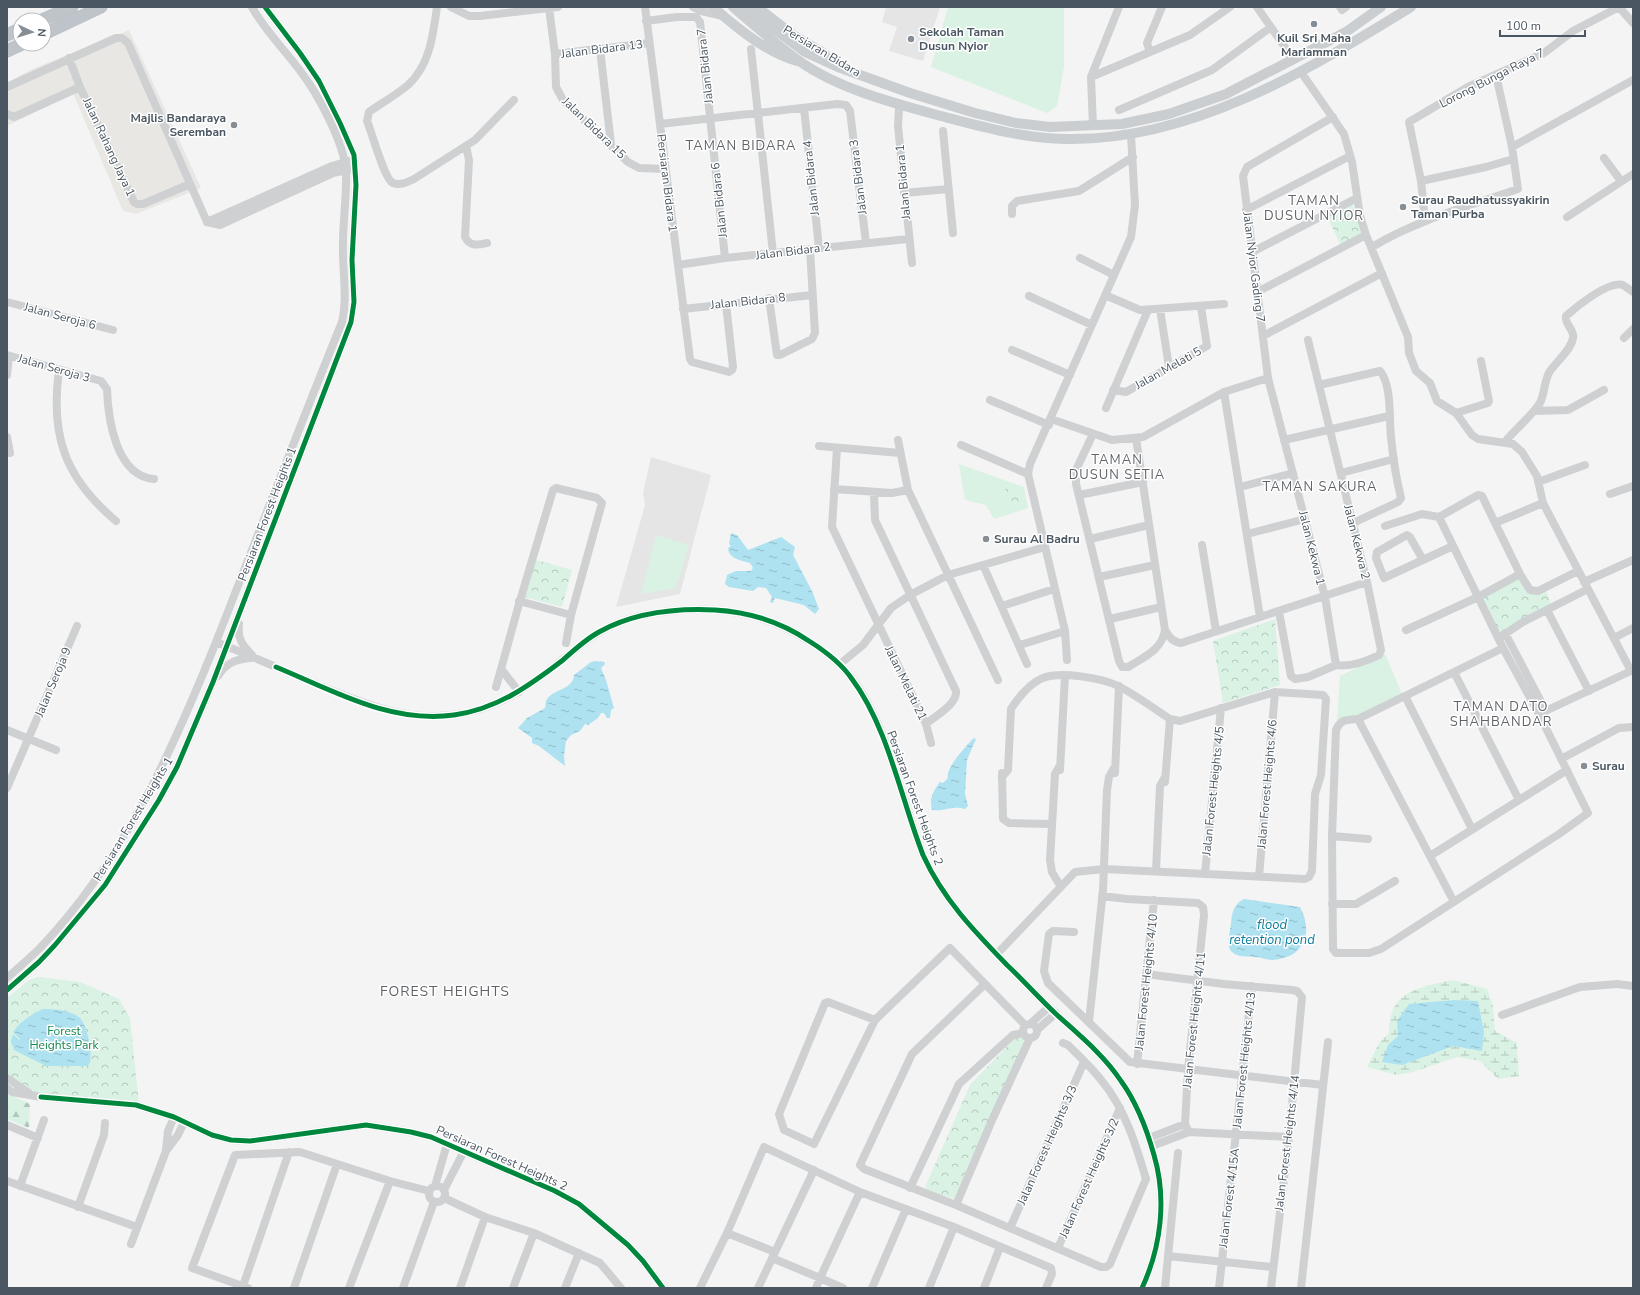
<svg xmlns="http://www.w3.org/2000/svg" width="1640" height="1295" font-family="'Nunito Sans',sans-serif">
<defs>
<pattern id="forest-firs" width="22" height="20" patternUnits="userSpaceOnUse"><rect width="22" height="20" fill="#d9f2e3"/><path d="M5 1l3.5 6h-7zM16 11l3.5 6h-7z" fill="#b2c7bb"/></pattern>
<pattern id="wetland-marsh" width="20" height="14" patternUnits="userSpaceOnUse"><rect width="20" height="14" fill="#d9f2e3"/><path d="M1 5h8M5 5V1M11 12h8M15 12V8" fill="none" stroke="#b2c7bb"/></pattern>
<pattern id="park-crowns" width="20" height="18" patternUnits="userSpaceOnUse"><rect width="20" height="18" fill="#d9f2e3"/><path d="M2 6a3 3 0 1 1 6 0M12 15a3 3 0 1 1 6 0" fill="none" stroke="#b2c7bb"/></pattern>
<pattern id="water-ripples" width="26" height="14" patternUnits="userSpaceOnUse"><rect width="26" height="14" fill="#aee2f0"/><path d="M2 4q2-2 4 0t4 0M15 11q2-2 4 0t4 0" fill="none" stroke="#90bac6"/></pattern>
</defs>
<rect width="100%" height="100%" fill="#f4f4f4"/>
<!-- commercial -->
<path fill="#e8e7e3" d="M 129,30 L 201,188 L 136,214 L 123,211 L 73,93 L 7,126 L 7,83 L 30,70 Z"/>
<!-- education -->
<path fill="#e6e5e6" d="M 886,7 L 940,7 L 923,61 L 889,51 L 897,27 L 882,22 Z
M 651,457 L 711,475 L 680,594 L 616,607 L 645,505 L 643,493 Z"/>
<!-- grass -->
<path fill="#d9f2e3" d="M 948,7 L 1064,7 L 1064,67 L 1057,106 L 1047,113 L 931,67 Z
M 959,464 L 1024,487 L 1028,508 L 994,519 L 986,505 L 965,500 Z
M 656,535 L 689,545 L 676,588 L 641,594 Z
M 1385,654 L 1402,694 L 1357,717 L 1337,722 L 1340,676 Z"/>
<!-- forest -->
<path fill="url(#forest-firs)" d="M 7,1094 L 30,1104 L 29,1128 L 7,1119 Z"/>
<!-- wetland -->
<path fill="url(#wetland-marsh)" d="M 1453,980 L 1487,989 L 1493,1006 L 1495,1031 L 1517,1043 L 1519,1076 L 1498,1079 L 1480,1061 L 1457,1057 L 1413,1072 L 1396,1075 L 1367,1067 L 1379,1043 L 1389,1033 C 1388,991 1420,987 1453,980 Z"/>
<!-- park -->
<path fill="url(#park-crowns)" d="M 1352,203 L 1362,236 L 1341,246 L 1327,216 Z
M 1005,488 L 1019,490 L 1023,507 L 1010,510 Z
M 533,559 L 572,570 L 562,607 L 521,596 Z
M 1520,574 L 1530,593 L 1545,588 L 1551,604 L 1499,637 L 1480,595 Z
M 1275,619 L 1280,685 L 1223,703 L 1213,641 Z
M 38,977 L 80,982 L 119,999 L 130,1018 L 139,1104 L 32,1092 L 7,1075 L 7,998 L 29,980 Z
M 1016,1037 L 1023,1038 L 1024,1044 L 955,1199 L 928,1191 L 925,1187 L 970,1085 Z"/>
<!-- water -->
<path fill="url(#water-ripples)" d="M 731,533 L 737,535 L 748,550 L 781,537 L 795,547 L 793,555 L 812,591 L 819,609 L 815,614 L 804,605 L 775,598 L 773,603 L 770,602 L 772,597 L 766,588 L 758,587 L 753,591 L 729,587 L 725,584 L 727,575 L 736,571 L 751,571 L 753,568 L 750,563 C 740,560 729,559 728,548 L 731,546 L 729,544 Z
M 596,661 L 604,662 L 605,664 L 601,668 L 606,680 L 614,708 L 611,710 L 610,718 L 607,718 L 604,713 L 601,713 L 598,718 L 588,725 L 585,724 L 580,731 L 571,735 L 566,741 L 564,756 L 565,766 L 539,746 L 532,743 L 532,738 L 518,728 L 527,718 L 545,708 C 546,706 545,703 546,701 C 552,688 573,691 574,675 L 591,662 Z
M 974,738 L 976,739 L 967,760 L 965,794 L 968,806 L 965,809 C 951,805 945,812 932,810 C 929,799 933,791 940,782 L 943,783 L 948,778 C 945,768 967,745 974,738 Z
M 1244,899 L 1300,907 C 1314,933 1304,958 1273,960 C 1267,960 1261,957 1255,957 C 1248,956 1237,958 1231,951 C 1226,945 1230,932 1231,924 C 1232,912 1233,905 1244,899 Z
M 1454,1000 L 1478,1001 L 1484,1032 L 1482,1051 L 1453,1046 L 1402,1065 L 1382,1062 L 1388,1045 L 1398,1036 L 1397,1021 L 1409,1004 Z
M 43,1009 C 54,1009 71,1010 80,1018 C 87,1025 95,1058 88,1066 L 46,1066 L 14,1050 L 11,1042 L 13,1034 L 19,1040 L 20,1039 L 13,1032 C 20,1022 31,1014 43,1009 Z"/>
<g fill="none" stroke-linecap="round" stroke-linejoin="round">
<defs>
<path id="highway" d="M 42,20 L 72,7
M 44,34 L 101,7
M 7,35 L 20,29
M 7,51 L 22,44"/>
</defs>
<!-- highway casing -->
<use href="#highway" stroke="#b9bec3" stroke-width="13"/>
<!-- minor -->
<path stroke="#ced0d2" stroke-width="8" d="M 437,7 C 433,35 430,65 408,85 C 396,95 382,103 369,112 L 367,121 C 372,132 384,179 393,183 C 400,186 408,182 414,179 L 475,140 L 514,100
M 451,7 L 469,16 L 480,16 L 558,7
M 645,7 L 690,359 L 692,362 L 729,372 L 732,370 L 733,367 L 726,304
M 693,7 L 701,11 L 723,16
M 1257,7 L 1293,59
M 1340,7 L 1342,10 L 1346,7
M 1619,7 L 1633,23
M 549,8 L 555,54 L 556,87 L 563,100 L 628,162 L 639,168 L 665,169
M 646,21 L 677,17 L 696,17 L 700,22 L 725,258
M 600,49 L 611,144
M 751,49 L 773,253
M 1150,52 L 1147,43 L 1162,7
M 555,54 L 649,43
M 69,58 L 80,87 L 134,202 L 137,204 L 143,204 L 190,184
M 1301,72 L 1344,134 L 1352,162 L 1360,216 L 1366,235 L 1408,337 L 1409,353 L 1416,371 L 1430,383 L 1437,401 L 1456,413 L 1472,435 L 1478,439 L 1513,444 L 1522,452 L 1537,476 L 1543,503 L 1631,671
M 1091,77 L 1190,35 L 1230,7
M 7,87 L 116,38 L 122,38 L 128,43 L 207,222
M 905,106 L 899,108 L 898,126 L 912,263
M 804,108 L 819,248
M 1119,110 L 1212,70 L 1271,27
M 7,114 L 14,117 L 80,87
M 1333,117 L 1247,167 L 1243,176 L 1268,378 L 1325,597 L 1336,665
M 660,124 L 837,104 L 846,105 L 850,111 L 866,243
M 1093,126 L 1091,77 L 1119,7
M 943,131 L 953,233
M 466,146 L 469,160 L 465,237 C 470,247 478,245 487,243
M 1512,147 L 1633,80
M 1604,158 L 1621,181
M 1421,181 L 1486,167 L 1513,159
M 904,193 L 948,189
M 1246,210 L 1350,156
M 1012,214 L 1012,206 L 1017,201 L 1079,191 L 1133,157
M 1567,217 L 1633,174
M 1425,221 L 1421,181 L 1409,122 L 1468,87 L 1544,53 L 1573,31 L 1619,7
M 207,222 L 220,225 L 333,173 L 351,169
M 207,222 L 332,166 L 348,161
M 1372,247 C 1417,220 1469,206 1518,189 L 1512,147 L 1496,75
M 1252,252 L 1357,198
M 1080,258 L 1114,275
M 678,265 L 725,258 L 908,239
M 1257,292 L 1366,235
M 1105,295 L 1140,310 L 1224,304
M 1029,296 L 1092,325
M 769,298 L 777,355 L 780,355 L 812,339 L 815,333 L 810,249
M 7,302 L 113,330
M 683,309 L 812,295
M 1160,309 L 1169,367
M 1263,336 L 1382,273
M 1624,338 L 1633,329
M 1308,340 L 1367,582 L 1381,650 L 1379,655 C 1367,661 1350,667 1336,665
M 1012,350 L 1070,375
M 7,355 L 101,381 L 107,389 C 108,419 116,476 154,479
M 59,370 C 50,436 65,478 116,521
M 7,375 L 9,356
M 1319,385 L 1380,371 C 1392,385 1389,419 1391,437 C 1393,458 1396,478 1401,498 L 1398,502 L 1353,523
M 1113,390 L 1126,392 L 1207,346 L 1201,307
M 1224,392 L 1260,617
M 990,400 L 1049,425
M 1106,408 L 1148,310
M 1534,411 L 1568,410 L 1604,390
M 1456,413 L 1488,403 L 1489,401 L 1481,361
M 1051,419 L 1112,440 L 1143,437 L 1224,392 L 1268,378
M 1093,434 L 1076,470 L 1076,484 L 1119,661 L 1122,667 L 1128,667 C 1144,657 1162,650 1165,630 L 1136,438
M 7,437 L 10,453
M 898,440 L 908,490 L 998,680
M 1284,440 L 1389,416
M 1505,442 C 1516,428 1530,418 1540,403 C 1545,393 1544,380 1550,371 C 1557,361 1571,350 1573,338 C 1575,330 1564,324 1566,316 C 1576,307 1609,280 1623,285 C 1626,287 1630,290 1633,292
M 961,445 L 1028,474
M 819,446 L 900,453
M 837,448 L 832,527 L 926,724 L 931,743
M 1341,473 L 1394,459
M 1538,482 L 1585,465
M 1240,487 L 1293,473
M 834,489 L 892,493 L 908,490
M 874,493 L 875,520 L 956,691 C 957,705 935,716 926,724
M 1610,494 L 1633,486
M 1079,495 L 1143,482
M 1439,517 L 1503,648 L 1539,714 L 1588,813 L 1559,834 L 1381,949 L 1369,953 L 1336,953 L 1333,949 L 1332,836 L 1336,730 C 1341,719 1346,720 1358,719 L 1503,648
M 1495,523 L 1543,503
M 1385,526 L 1422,514 L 1439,517 L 1478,495 L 1482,496 L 1520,574 L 1530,590 L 1538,591 L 1578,571
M 1247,534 L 1305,519
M 1090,539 L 1149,525
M 1202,545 L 1216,631
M 1423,560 L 1410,537 L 1407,535 L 1377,552 L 1376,558 L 1384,578 L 1453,546
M 983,565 L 1027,664
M 1099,577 L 1155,565
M 1584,582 L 1633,560
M 519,601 L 571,615
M 1002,606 L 1054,589
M 1547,610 L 1589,691
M 1279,612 L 1291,676 L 1295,679 L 1308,677 L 1336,665
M 1110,619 L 1161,607
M 239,624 C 237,638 242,645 252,655
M 1165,630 C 1170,637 1172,642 1181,643 L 1367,582
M 1406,630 L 1478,597 L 1520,574
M 1505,633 L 1546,711
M 1499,638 L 1523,622 L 1588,589
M 1614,638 L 1633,628
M 216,642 C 252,656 287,672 323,687 C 366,704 405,721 452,715 C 496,710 529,687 562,660 C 574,651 585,640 598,633 C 633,612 675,608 715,610 C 748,612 780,622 807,640 C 824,650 839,662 851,677 C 887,723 902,801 923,855 C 943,899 974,931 1007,965 C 1024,981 1039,998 1056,1014 C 1079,1035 1104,1055 1121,1081 C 1137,1103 1147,1130 1154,1155 C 1167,1199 1161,1247 1142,1288
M 1020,645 L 1065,631
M 1067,660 L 1065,631 L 1028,474 L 1030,464 L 1131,237 L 1135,205 L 1131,135
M 840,664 L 863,645 L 891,608 L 910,595 L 948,575 L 1045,547
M 502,670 L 519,692
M 1454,672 L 1519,800
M 218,676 C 226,663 236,659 251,658
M 496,687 L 519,604 L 553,490 L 556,488 L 597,498 L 602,503 L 571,615 L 566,643
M 1405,696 L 1472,829
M 1539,714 L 1633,670
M 1358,719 L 1454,902
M 7,730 L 56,750
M 1561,759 L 1619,728 L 1633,727
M 1059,767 L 1055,774 L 1050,860 L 1052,872 L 1061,887
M 1060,770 L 1065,676
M 1002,773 L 1003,819 L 1009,823 L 1051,824
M 1115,773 L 1119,686
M 1165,782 L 1170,719
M 7,788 L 77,626
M 1332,836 L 1368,839
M 1430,856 L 1567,770
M 1156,871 L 1160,786 L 1165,777
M 1205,874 L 1221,708
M 1259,877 L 1275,692
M 1102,896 L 1127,899 L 1198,903 L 1203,907 L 1204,915 L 1188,1070 L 1185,1124 L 1189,1132
M 1332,904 L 1356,904 L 1395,881
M 1074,932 L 1053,931 L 1049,934 L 1044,971 L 1048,983 L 1130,1062 L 1323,1085
M 997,954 L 1075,872 L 1104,869 L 1305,879 L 1309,877 L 1312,871 L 1315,794 L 1321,775 L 1326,699 L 1323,695 L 1275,692 L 1180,721 L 1170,719 C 1153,708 1136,695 1118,686 C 1102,678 1060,671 1043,678 C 1031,682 1017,699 1011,709 L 1008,770 L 1002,777
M 1146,974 L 1224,984 L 1292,990 L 1297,991 L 1302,997 L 1289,1137 L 1271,1288
M 7,978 C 18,968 30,958 40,948 C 123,861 172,752 216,642 C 258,535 299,428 342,322 C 348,296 342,270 343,243 C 343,219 347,195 346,171 C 344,143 318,94 301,72 C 285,50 265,31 252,7
M 985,984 L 912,1054 L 860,1165 L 864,1169 L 956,1205 L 1101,1267 L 1106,1267 L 1110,1264 L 1146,1179
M 7,990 L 39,962 L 55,945 L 105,885 L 159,800 L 177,767 L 213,682 L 351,322 L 354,302 L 352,260 L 356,185 L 354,155 L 340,123 L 319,81 L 300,53 L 265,7
M 1502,1015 L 1580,987 L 1617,984 L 1633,986
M 875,1020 L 828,1002 L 825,1003 L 779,1114 L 784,1130 L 814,1144 L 875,1020 L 950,948 L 1025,1025
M 1089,1022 L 1103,890 L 1107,790 L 1109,777 L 1114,768
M1023 1031a7 7 0 1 1 14 0a7 7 0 1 1-14 0Z
M 1030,1024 L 1049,1007
M 1037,1030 L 1056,1013
M 1063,1043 L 1068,1045 C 1080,1057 1092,1068 1102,1081 C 1125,1109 1136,1145 1146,1179
M 1137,1064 L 1154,900
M 7,1078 L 29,1093
M 7,1088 L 12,1092 L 41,1097 L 136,1105 L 174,1117 L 212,1135 L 231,1140 L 250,1141 L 366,1125 L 411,1132 L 431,1137 L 555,1191 L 579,1204 L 628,1245 L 643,1261 L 663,1288
M 7,1125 L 38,1138
M 1149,1138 L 1185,1124
M 1152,1146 L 1189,1132 L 1289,1137
M 166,1150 L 168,1131 L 174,1117
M 7,1181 L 137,1227
M429 1194a8 8 0 1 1 16 0a8 8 0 1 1-16 0Z
M 20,1186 L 44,1120
M 435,1186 L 447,1144
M 910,1188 L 959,1084 L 1013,1035 L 1023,1033
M 444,1190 L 464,1151
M 444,1198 L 485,1217 L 534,1233 L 600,1263 L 621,1288
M 956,1205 L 993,1118 L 1030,1038
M 78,1207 L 104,1135 L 105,1123
M 1010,1228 L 1084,1062
M 727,1233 L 775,1252
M 131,1244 L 166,1151 L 178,1135 L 184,1122
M 1058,1248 L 1120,1108
M 1168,1256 L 1272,1267
M 772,1258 L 820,1278 L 860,1192
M 243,1286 L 289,1152
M 248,1288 L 192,1268 L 235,1155 L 300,1152 L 390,1181 L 429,1191
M 294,1288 L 337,1164
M 349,1288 L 390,1181
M 403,1288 L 434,1202
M 460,1288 L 485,1217
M 513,1288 L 534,1233
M 565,1288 L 579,1253
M 700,1288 L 727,1233 L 764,1147 L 860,1192 L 954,1227 L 1051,1268 L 1052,1274 L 1046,1288
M 758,1288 L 814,1170
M 816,1288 L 820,1278 L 843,1288
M 872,1288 L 906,1209
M 929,1288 L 954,1227
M 984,1288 L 1000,1247
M 1165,1288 L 1178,1153
M 1219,1288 L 1252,986
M 1301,1288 L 1328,1042"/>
<!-- major -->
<path stroke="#caced1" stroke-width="10" d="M 713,7 C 738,29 766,52 797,61
M 733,7 C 755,26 778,46 802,63 C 840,89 893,103 937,115 C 979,126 1021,138 1065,139 C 1189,142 1309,70 1411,7
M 745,7 L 805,52 L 838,67 L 910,93 L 975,113 L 1016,123 L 1050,127 L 1122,124 L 1169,114 L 1226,94 L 1346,32 L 1381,7
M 757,7 L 793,35 L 825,54"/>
<!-- highway -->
<use href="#highway" stroke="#bec4c9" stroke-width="12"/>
<defs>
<path id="cycleway" d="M 276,667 C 332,690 390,724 454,715 C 497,709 529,686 563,660 C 574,650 586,639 599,632 C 635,612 675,608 715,610 C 749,612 781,622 809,641 C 825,651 841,663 852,679 C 888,727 901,799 923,855 C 943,899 974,931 1007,965 C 1024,981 1039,998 1056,1014 C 1079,1035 1104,1055 1121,1081 C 1137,1103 1147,1130 1154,1155 C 1167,1199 1161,1247 1142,1288
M 7,990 L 39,962 L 55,945 L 105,885 L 159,800 L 177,767 L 213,682 L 351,322 L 354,302 L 352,260 L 356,185 L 354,155 L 340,123 L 319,81 L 300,53 L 265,7
M 41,1097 L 136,1105 L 174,1117 L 212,1135 L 231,1140 L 250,1141 L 366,1125 L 411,1132 L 431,1137 L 555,1191 L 579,1204 L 628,1245 L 643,1261 L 663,1288"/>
</defs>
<!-- cycleway casing -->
<use href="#cycleway" stroke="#fff" stroke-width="8"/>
<!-- cycleway -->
<use href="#cycleway" stroke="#00873e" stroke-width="5"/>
</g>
<!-- markers -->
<g fill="#868d94" stroke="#fff" stroke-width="1.5">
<circle cx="1314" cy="24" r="4"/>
<circle cx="911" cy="39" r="4"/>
<circle cx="234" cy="125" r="4"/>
<circle cx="1403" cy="207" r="4"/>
<circle cx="986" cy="539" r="4"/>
<circle cx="1584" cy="766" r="4"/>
</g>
<g text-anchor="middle" stroke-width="3" stroke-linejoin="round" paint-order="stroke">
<!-- poi labels -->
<g font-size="12" font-weight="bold" fill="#4a5661" stroke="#fff" text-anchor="start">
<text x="919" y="36">Sekolah Taman<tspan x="919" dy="14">Dusun Nyior</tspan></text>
<text x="1314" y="42" text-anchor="middle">Kuil Sri Maha<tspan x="1314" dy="14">Mariamman</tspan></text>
<text x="226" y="122" text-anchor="end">Majlis Bandaraya<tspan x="226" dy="14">Seremban</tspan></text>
<text x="1411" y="204">Surau Raudhatussyakirin<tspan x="1411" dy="14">Taman Purba</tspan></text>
<text x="994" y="543">Surau Al Badru</text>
<text x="1592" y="770">Surau</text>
</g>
<!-- street labels -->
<g font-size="12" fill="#4a5661" stroke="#fff">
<text transform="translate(602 49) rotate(-7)" y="4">Jalan Bidara 13</text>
<text transform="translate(822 51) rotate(31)" y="4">Persiaran Bidara</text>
<text transform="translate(705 66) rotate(-96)" y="4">Jalan Bidara 7</text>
<text transform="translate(1492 78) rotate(-27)" y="4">Lorong Bunga Raya 7</text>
<text transform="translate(594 128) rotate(44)" y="4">Jalan Bidara 15</text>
<text transform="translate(109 147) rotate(65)" y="4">Jalan Rahang Jaya 1</text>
<text transform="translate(858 177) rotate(-97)" y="4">Jalan Bidara 3</text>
<text transform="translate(811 178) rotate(-96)" y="4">Jalan Bidara 4</text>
<text transform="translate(903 182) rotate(-95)" y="4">Jalan Bidara 1</text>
<text transform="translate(667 183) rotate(83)" y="4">Persiaran Bidara 1</text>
<text transform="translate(719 200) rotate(-96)" y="4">Jalan Bidara 6</text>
<text transform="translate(793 251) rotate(-7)" y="4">Jalan Bidara 2</text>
<text transform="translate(1254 267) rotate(83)" y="4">Jalan Nyior Gading 7</text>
<text transform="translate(748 301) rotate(-6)" y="4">Jalan Bidara 8</text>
<text transform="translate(60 316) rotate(15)" y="4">Jalan Seroja 6</text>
<text transform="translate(54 368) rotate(16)" y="4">Jalan Seroja 3</text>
<text transform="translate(1168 368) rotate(-29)" y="4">Jalan Melati 5</text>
<text transform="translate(267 514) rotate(-69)" y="4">Persiaran Forest Heights 1</text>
<text transform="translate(1357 542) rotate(76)" y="4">Jalan Kekwa 2</text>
<text transform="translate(1312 548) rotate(76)" y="4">Jalan Kekwa 1</text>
<text transform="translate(53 682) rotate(-67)" y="4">Jalan Seroja 9</text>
<text transform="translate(906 683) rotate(64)" y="4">Jalan Melati 21</text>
<text transform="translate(1267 784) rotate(-85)" y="4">Jalan Forest Heights 4/6</text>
<text transform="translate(1213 791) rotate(-84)" y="4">Jalan Forest Heights 4/5</text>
<text transform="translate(915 798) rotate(70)" y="4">Persiaran Forest Heights 2</text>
<text transform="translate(133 819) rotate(-59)" y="4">Persiaran Forest Heights 1</text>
<text transform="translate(1146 982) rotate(-84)" y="4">Jalan Forest Heights 4/10</text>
<text transform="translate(1194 1020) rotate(-84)" y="4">Jalan Forest Heights 4/11</text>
<text transform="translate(1244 1060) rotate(-84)" y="4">Jalan Forest Heights 4/13</text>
<text transform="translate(1287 1143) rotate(-83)" y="4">Jalan Forest Heights 4/14</text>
<text transform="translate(1047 1145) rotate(-66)" y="4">Jalan Forest Heights 3/3</text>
<text transform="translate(502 1158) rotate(24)" y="4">Persiaran Forest Heights 2</text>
<text transform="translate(1089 1178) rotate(-66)" y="4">Jalan Forest Heights 3/2</text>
<text transform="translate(1229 1198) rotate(-83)" y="4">Jalan Forest 4/15A</text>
</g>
<!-- park labels -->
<g font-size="12" fill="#17864f" stroke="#fff">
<text x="64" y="1035">Forest<tspan x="64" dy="14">Heights Park</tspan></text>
</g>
<!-- neighbourhood labels -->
<g font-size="13" letter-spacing="1" fill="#5f6368" stroke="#fff">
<text x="741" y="150">TAMAN BIDARA</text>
<text x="1314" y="205">TAMAN<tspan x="1314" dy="15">DUSUN NYIOR</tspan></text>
<text x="1117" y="464">TAMAN<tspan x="1117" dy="15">DUSUN SETIA</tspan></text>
<text x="1320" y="491">TAMAN SAKURA</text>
<text x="1501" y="711">TAMAN DATO<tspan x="1501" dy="15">SHAHBANDAR</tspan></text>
</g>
<!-- water labels -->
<g font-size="13" font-style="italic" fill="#0c7c9b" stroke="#fff">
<text x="1272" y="929">flood<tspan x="1272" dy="15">retention pond</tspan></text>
</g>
<!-- quarter labels -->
<g font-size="14" letter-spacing="1" fill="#5f6368" stroke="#fff">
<text x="445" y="996">FOREST HEIGHTS</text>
</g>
</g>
<!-- border -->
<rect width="1640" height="1295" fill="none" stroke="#4a5661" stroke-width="16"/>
<!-- north arrow -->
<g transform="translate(32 32) rotate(94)"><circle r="19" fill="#ffffff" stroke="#b7bbc0"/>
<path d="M0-3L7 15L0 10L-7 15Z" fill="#868d94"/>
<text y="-6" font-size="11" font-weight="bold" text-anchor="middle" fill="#4a5661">N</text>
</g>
<!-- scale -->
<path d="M1500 30v6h85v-6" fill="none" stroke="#4a5661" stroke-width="2"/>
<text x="1506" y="30" font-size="12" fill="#4a5661" stroke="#ffffff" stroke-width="3" paint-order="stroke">100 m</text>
</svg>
